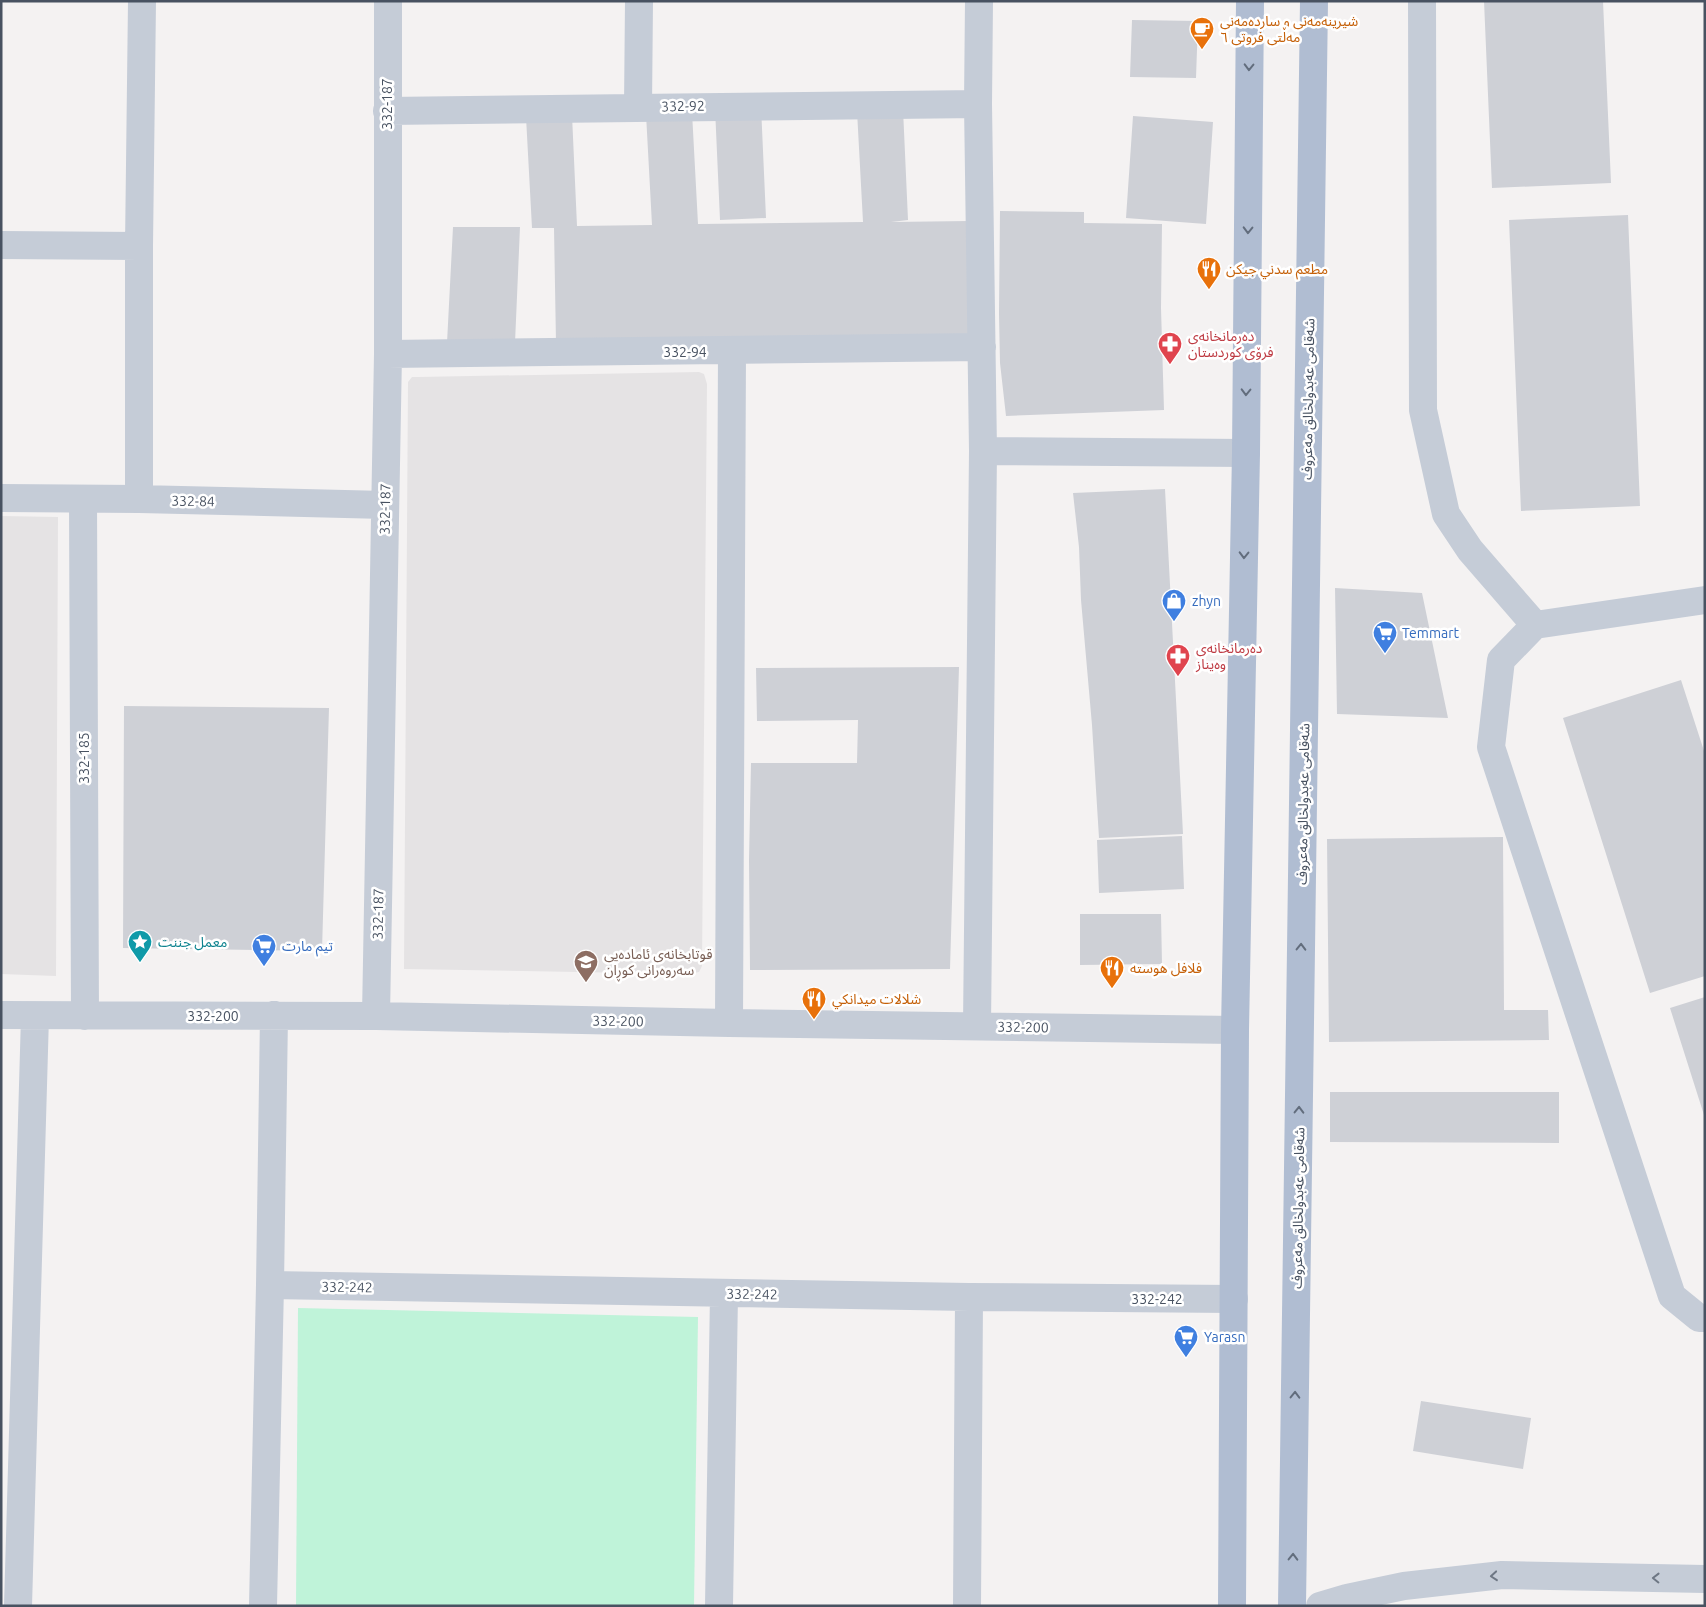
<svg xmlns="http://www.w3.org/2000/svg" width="1706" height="1607" font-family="Ubuntu,'Noto Sans Arabic',sans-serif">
<rect width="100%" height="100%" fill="#f4f2f2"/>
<!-- education -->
<path fill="#e5e3e4" d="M 699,372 L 704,374 L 707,384 L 702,966 L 699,972 L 689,974 L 404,969 L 408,382 L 412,377 L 418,377 Z
M 1,516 L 58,517 L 56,976 L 1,974 Z"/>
<!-- green -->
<path fill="#bff3d9" d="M 298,1308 L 698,1317 L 694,1606 L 296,1606 Z"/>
<!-- building -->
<path fill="#ced0d6" d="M 1484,1 L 1603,1 L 1611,183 L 1492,188 Z
M 1132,20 L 1198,21 L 1196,78 L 1130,77 Z
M 761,106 L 766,218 L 720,220 L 715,108 Z
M 903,109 L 908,220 L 891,222 L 969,221 L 970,339 L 556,343 L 554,228 L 532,228 L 526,117 L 572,115 L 577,226 L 652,225 L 646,114 L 692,112 L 698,224 L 863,222 L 857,111 Z
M 1133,116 L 1213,122 L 1206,224 L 1126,218 Z
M 1000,211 L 1084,212 L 1084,223 L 1162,224 L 1161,308 L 1164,410 L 1006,416 L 1000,363 L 999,314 Z
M 1628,215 L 1640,506 L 1521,511 L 1509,220 Z
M 453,227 L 520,227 L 515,343 L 447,343 Z
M 1165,489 L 1183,834 L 1099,838 L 1092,725 L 1081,600 L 1079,547 L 1073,493 Z
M 1335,588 L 1422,593 L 1448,718 L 1337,714 Z
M 959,667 L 950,969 L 750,970 L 749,860 L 751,763 L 857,763 L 858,720 L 757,721 L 756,668 Z
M 1681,680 L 1705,754 L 1705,976 L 1650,993 L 1563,718 Z
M 124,706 L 329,708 L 322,951 L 123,948 Z
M 1182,836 L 1184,889 L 1099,893 L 1097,840 Z
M 1503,837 L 1504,1010 L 1548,1010 L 1549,1040 L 1329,1042 L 1327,839 Z
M 1080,914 L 1161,914 L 1162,964 L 1080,965 Z
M 1705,997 L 1705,1115 L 1704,1115 L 1670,1008 Z
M 1330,1092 L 1559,1092 L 1559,1143 L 1330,1142 Z
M 1421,1401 L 1531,1418 L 1523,1469 L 1413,1451 Z"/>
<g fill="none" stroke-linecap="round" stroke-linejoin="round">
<!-- minor -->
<path stroke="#c5ccd7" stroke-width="28" d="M 1422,1 L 1423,410 L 1446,514 L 1470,550 L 1535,625
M 638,107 L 639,1
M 387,111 L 978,104
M 1,245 L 139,246
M 388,354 L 982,347
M 983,451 L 1246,453
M 1,498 L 139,499 L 385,505
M 83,499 L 85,1016
M 139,499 L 139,246 L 142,1
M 1705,600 L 1535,625 L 1501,660 L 1491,747 L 1672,1296 L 1699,1318 L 1705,1318
M 1,1015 L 376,1016 L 729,1023 L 1235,1030
M 376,1016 L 388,354 L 388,1
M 729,1023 L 732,351
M 977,1026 L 983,451 L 978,104 L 979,1
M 270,1285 L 969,1297 L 1234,1299
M 18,1606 L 35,1016
M 263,1606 L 270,1285 L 274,1015
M 719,1606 L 724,1294
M 967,1606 L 969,1297
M 1320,1606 L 1347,1598 L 1404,1586 L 1502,1575 L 1705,1579"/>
<!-- major -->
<path stroke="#b0bdd2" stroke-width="28" d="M 1232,1606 L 1235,1030 L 1246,453 L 1250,1
M 1292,1606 L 1314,1"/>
</g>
<!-- one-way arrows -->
<defs><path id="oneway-chevron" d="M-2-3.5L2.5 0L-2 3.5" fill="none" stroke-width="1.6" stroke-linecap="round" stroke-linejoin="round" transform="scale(1.25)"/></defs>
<g stroke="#626d7d">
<use href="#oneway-chevron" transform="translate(1249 67) rotate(91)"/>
<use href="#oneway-chevron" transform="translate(1248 230) rotate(91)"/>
<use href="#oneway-chevron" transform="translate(1246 392) rotate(91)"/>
<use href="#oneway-chevron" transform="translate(1244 555) rotate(91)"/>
<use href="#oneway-chevron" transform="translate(1301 947) rotate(-89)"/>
<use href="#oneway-chevron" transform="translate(1299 1110) rotate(-89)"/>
<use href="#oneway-chevron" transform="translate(1295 1395) rotate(-89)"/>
<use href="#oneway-chevron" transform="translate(1293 1557) rotate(-89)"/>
</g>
<g stroke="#6e7784">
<use href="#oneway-chevron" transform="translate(1494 1576) rotate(175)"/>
<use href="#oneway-chevron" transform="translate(1656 1578) rotate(-179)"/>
</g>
<!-- icons -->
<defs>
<symbol id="cafe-pin" viewBox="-11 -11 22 30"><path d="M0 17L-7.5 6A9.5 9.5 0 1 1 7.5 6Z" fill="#e8710a" stroke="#fff"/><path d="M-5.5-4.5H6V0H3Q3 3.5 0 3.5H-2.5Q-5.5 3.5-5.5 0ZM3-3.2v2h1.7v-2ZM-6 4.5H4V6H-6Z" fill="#fff"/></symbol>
<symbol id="restaurant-pin" viewBox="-11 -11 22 30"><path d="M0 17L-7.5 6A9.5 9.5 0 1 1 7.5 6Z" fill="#e8710a" stroke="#fff"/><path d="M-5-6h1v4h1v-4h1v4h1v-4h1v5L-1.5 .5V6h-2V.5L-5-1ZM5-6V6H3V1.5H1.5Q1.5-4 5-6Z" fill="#fff"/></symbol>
<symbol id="pharmacy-pin" viewBox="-11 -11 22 30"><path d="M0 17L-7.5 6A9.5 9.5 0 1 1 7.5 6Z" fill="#e0444e" stroke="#fff"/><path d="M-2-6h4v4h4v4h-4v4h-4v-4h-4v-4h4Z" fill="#fff"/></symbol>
<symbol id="shop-pin" viewBox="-11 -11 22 30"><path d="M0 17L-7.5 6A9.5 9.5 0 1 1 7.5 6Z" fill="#3f7fe0" stroke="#fff"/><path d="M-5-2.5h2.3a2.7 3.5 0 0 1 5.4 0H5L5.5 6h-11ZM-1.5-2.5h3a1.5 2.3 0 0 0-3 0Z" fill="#fff"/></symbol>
<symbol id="supermarket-pin" viewBox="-11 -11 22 30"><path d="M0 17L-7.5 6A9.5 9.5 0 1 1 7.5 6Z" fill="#3f7fe0" stroke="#fff"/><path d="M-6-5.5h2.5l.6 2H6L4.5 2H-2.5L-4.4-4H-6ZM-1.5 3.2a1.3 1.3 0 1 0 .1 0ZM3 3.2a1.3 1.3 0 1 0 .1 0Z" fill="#fff"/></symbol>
<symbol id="sight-pin" viewBox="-11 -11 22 30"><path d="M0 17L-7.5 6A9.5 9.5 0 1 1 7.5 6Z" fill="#0f9aa8" stroke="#fff"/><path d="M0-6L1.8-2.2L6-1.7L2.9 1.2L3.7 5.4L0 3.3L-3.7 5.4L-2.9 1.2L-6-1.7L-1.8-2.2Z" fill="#fff"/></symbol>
<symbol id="school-pin" viewBox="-11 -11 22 30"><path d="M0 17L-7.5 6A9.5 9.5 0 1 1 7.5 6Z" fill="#8d6e63" stroke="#fff"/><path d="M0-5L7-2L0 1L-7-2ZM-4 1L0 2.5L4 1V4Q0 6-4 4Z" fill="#fff"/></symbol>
</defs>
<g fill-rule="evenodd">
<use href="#cafe-pin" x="1188" y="15" width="28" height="38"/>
<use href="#restaurant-pin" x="1195" y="255" width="28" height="38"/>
<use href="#pharmacy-pin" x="1156" y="330" width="28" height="38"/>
<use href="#shop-pin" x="1160" y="587" width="28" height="38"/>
<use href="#supermarket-pin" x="1371" y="619" width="28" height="38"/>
<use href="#pharmacy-pin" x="1164" y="642" width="28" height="38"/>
<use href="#sight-pin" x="126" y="928" width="28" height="38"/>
<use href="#supermarket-pin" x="250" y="932" width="28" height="38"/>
<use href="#school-pin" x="572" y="948" width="28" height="38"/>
<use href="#restaurant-pin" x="1098" y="954" width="28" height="38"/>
<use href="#restaurant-pin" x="800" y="985" width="28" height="38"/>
<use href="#supermarket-pin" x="1172" y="1323" width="28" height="38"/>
</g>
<g text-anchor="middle" stroke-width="5" stroke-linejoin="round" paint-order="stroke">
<!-- food labels -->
<g font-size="14" fill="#c56008" stroke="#fff" text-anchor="start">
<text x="1220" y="26">شیرینەمەنی و ساردەمەنی<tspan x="1220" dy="16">مەڵتی فروتی ٦</tspan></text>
<text x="1226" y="274">مطعم سدني جيكن</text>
<text x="1130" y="973">فلافل هوسته</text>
<text x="832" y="1004">شلالات ميدانكي</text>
</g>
<!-- street labels -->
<g font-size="14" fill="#485261" stroke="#fff">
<text transform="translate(387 104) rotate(-90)" y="5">332-187</text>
<text transform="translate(683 106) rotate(-1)" y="5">332-92</text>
<text x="685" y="357">332-94</text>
<text transform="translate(1308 399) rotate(-89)" y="5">شەقامی عەبدولخالق مەعروف</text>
<text transform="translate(193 501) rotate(1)" y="5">332-84</text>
<text transform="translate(385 509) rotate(-89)" y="5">332-187</text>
<text transform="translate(84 758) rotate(-90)" y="5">332-185</text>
<text transform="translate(1303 804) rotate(-89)" y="5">شەقامی عەبدولخالق مەعروف</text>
<text transform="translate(378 914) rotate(-89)" y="5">332-187</text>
<text x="213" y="1021">332-200</text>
<text transform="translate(618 1021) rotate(1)" y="5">332-200</text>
<text transform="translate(1023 1027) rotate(1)" y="5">332-200</text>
<text transform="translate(1298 1208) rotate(-89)" y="5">شەقامی عەبدولخالق مەعروف</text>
<text transform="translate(347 1287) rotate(1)" y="5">332-242</text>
<text transform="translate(752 1294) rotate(1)" y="5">332-242</text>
<text x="1157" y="1304">332-242</text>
</g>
<!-- health labels -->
<g font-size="14" fill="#be3a42" stroke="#fff" text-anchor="start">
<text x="1188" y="341">دەرمانخانەی<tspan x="1188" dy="16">فرۆی کوردستان</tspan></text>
<text x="1196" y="653">دەرمانخانەی<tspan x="1196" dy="16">وەیناز</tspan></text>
</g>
<!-- shop labels -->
<g font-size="14" fill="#366cbe" stroke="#fff" text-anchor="start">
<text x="1192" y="606">zhyn</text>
<text x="1402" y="638">Temmart</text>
<text x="282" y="951">تيم مارت</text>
<text x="1204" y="1342">Yarasn</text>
</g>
<!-- culture labels -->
<g font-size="14" fill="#0d838f" stroke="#fff" text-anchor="start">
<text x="158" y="947">معمل جننت</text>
</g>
<!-- education labels -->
<g font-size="14" fill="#785e54" stroke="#fff" text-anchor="start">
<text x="604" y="959">قوتابخانەی ئامادەیی<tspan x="604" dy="16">سەروەرانی کوڕان</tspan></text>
</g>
</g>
<!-- border -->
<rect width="1706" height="1607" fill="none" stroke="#485261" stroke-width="5"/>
</svg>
